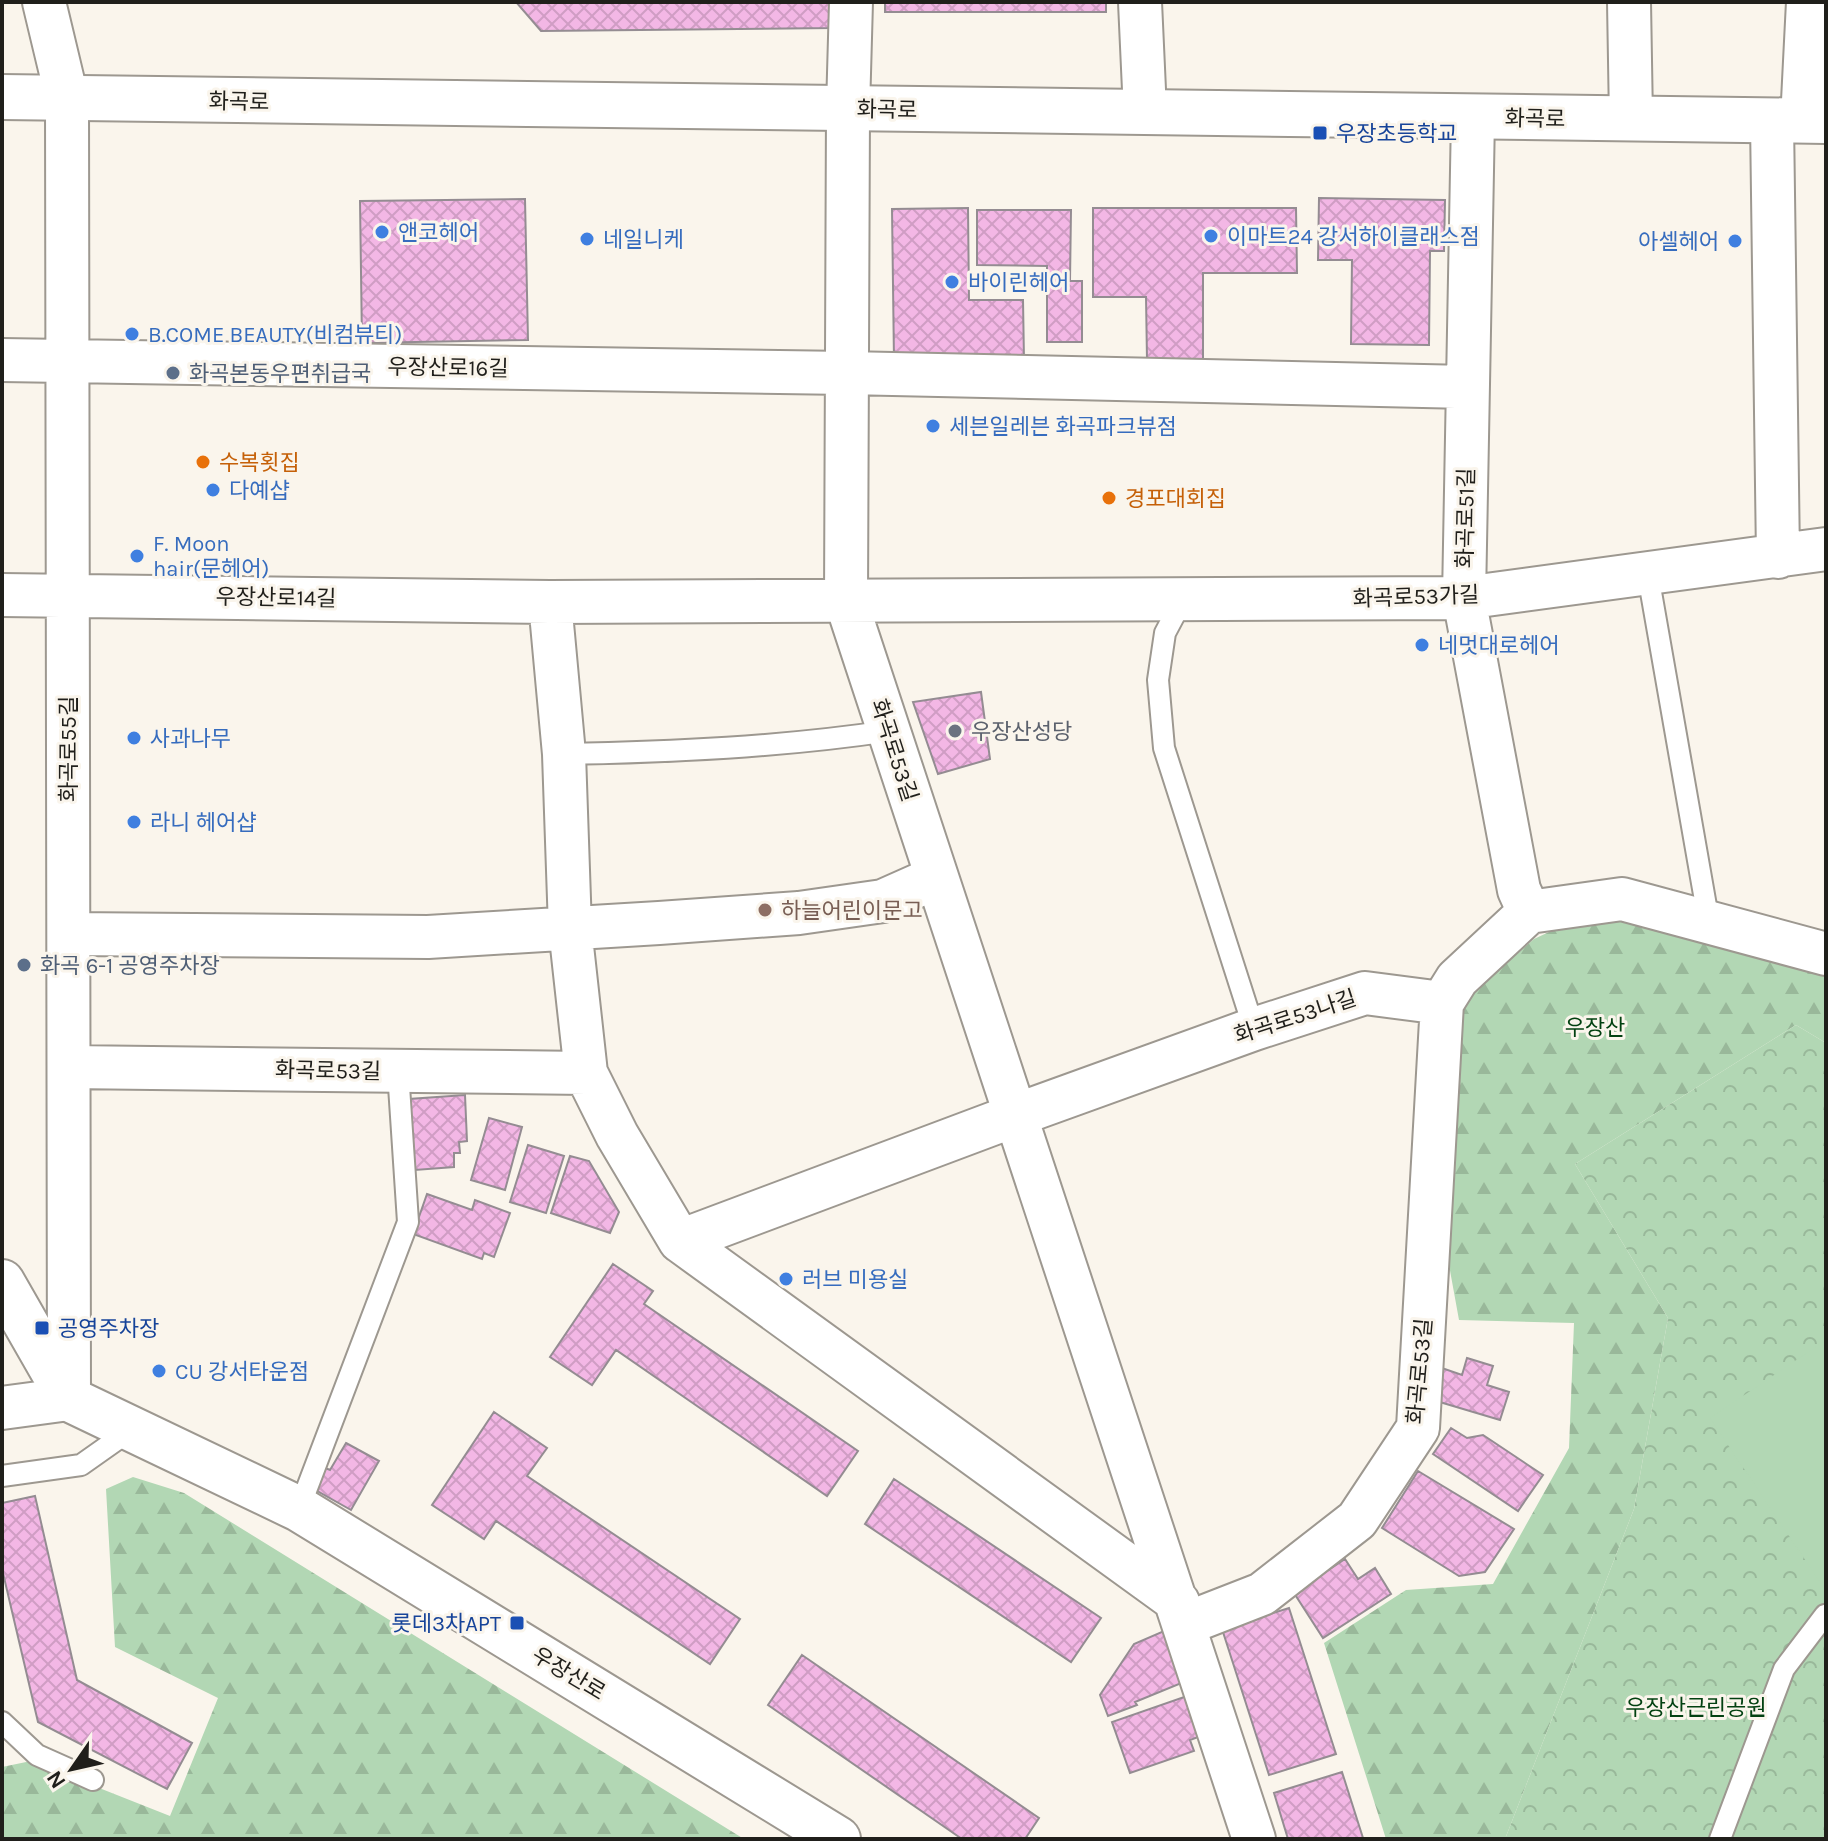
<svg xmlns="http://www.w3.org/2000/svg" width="1828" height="1841" font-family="Karla,'Noto Sans KR',sans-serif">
<defs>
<pattern id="forest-firs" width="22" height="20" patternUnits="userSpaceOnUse" patternTransform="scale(2)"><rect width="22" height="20" fill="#b2d7b4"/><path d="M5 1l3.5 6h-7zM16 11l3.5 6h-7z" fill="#99b89a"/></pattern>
<pattern id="park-crowns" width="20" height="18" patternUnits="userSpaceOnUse" patternTransform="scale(2)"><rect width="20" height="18" fill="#b2d7b4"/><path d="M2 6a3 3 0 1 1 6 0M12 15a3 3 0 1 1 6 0" fill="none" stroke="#99b89a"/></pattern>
<pattern id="building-cross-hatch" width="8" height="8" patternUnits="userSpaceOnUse" patternTransform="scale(2)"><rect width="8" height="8" fill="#f3b7e5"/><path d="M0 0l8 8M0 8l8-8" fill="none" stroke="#d09dc4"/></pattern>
</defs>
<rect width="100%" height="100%" fill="#faf5ec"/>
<!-- forest -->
<path fill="url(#forest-firs)" d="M 1581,917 L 1658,918 L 1826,964 L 1826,1043 L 1796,1025 L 1575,1164 L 1668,1318 L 1634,1509 L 1505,1839 L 1386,1839 L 1324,1643 L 1406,1590 L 1493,1584 L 1569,1448 L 1574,1323 L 1459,1320 L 1447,1254 L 1457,1005 L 1534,939 Z
M 133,1477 L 184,1493 L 744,1839 L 2,1839 L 2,1767 L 31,1761 L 170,1816 L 218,1698 L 115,1647 L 106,1489 Z"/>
<!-- park -->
<path fill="url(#park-crowns)" d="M 1796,1025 L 1826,1043 L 1826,1839 L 1505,1839 L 1634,1509 L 1668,1318 L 1575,1164 Z"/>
<!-- pitch -->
<path fill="#b2d7b4" d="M 1826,1340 L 1826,1591 L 1710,1418 Z"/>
<!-- building -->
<path fill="url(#building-cross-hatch)" stroke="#948c92" stroke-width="2" d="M 516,2 L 833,2 L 833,28 L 541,31 Z
M 885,2 L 1106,2 L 1106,12 L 885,12 Z
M 1319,198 L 1445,200 L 1444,251 L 1430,251 L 1429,345 L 1351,344 L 1352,260 L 1318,260 Z
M 525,199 L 528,340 L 362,343 L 360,201 Z
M 968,208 L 969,300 L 1023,300 L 1024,360 L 894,361 L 892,209 Z
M 1093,208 L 1296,208 L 1297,273 L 1203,273 L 1203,360 L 1147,360 L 1146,297 L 1093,297 Z
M 977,210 L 1071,210 L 1070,281 L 1082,281 L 1082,342 L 1047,342 L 1047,266 L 977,265 Z
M 981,692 L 990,759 L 938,774 L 913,702 Z
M 465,1095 L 467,1141 L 459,1142 L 460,1153 L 454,1153 L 454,1167 L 415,1170 L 409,1099 Z
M 489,1118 L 522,1127 L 505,1190 L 471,1180 Z
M 528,1145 L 564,1156 L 546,1213 L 510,1202 Z
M 570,1156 L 589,1161 L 619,1212 L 610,1233 L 551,1213 Z
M 427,1194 L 472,1210 L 475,1200 L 510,1213 L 494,1257 L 484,1253 L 482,1259 L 413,1234 Z
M 613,1264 L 653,1291 L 644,1304 L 858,1451 L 827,1496 L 616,1350 L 592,1385 L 550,1357 Z
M 1467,1358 L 1493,1366 L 1487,1385 L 1509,1392 L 1500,1420 L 1433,1400 L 1442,1368 L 1462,1375 Z
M 494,1412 L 547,1448 L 527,1476 L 740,1619 L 710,1664 L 496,1521 L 484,1539 L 432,1505 Z
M 1451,1428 L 1467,1438 L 1483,1435 L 1543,1475 L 1518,1511 L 1433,1454 Z
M 346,1443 L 379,1461 L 351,1510 L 312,1488 L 323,1467 L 330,1470 Z
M 1418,1471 L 1514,1529 L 1485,1572 L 1459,1576 L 1382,1528 Z
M 894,1479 L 1101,1618 L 1071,1662 L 865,1524 Z
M 35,1496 L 77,1680 L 192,1743 L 167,1789 L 38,1722 L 2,1569 L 2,1503 Z
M 1345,1559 L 1358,1579 L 1375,1568 L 1391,1594 L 1323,1638 L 1294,1593 Z
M 1289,1608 L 1336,1754 L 1269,1775 L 1222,1629 Z
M 1164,1631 L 1184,1682 L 1135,1702 L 1137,1705 L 1108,1716 L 1100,1695 L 1134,1644 Z
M 802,1655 L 1039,1818 L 1025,1839 L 962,1839 L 768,1705 Z
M 1187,1696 L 1201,1736 L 1190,1740 L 1194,1751 L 1130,1773 L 1112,1722 Z
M 1342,1772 L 1363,1838 L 1288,1839 L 1274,1793 Z"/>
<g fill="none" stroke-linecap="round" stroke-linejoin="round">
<defs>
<path id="lane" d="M 1648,575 L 1709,923
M 1183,599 L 1165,633 L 1158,680 L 1164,748 L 1254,1029
M 564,754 C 673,752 781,747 889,731
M 2,1476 L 81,1465 L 132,1429
M 299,1509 L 408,1222 L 398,1071
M 2,1722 L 37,1755 L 93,1780
M 1720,1839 L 1784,1669 L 1825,1615"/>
<path id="street" d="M 851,2 L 848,109 L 846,601 L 1254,1839
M 1140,2 L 1145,112
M 1629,2 L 1631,119
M 1473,117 L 1464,598 L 1519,890 L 1529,912
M 1772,121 L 1778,557
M 1802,121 L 1808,2
M 2,360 L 847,373 L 1467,387
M 2,595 L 550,602 L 1464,598 L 1826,549
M 550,602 L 564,754 L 570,928 L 586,1073
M 69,934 L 428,937 L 659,923 L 799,913 L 883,901 L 937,877
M 69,1067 L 586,1073 L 617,1135 L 680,1241 L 1178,1602
M 680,1241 L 1016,1115 L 1254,1029 L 1365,993 L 1442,1003 L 1457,979 L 1529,912 L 1622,899 L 1826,954
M 2,1408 L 69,1399 L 67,98 L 44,2
M 1185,1624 L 1262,1594 L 1357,1520 L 1418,1428 L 1442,1003"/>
<path id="secondary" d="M 2,1282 L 69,1399 L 299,1509 L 838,1839"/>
<path id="primary" d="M 2,97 L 1826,121"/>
</defs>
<!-- lane casing -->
<use href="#lane" stroke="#9d9890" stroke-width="24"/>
<!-- street casing -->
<use href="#street" stroke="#9d9890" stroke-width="46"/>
<!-- secondary casing -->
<use href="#secondary" stroke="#9d9890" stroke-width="48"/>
<!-- primary casing -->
<use href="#primary" stroke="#9d9890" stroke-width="48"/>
<!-- lane -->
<use href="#lane" stroke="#fff" stroke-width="20"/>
<!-- street -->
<use href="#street" stroke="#fff" stroke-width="42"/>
<!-- secondary -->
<use href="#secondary" stroke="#fff" stroke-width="44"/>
<!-- primary -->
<use href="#primary" stroke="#fff" stroke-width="44"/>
</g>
<!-- markers -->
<g fill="#1a4fb4" stroke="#faf5ec" stroke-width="3">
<rect x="1312" y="125" width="16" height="16" rx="4"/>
<rect x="34" y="1320" width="16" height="16" rx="4"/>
<rect x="509" y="1615" width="16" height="16" rx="4"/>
</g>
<g fill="#3f7fe0" stroke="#faf5ec" stroke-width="3">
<circle cx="382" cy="232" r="8"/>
<circle cx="1211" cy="236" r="8"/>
<circle cx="587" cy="239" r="8"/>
<circle cx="1735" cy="241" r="8"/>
<circle cx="952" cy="282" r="8"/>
<circle cx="132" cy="334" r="8"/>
<circle cx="933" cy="426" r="8"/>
<circle cx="213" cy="490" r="8"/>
<circle cx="137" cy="556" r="8"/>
<circle cx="1422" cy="645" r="8"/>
<circle cx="134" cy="738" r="8"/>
<circle cx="134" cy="822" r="8"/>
<circle cx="786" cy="1279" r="8"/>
<circle cx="159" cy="1371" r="8"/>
</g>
<g fill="#5c6f8a" stroke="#faf5ec" stroke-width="3">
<circle cx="173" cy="373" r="8"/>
<circle cx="24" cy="965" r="8"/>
</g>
<g fill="#e8710a" stroke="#faf5ec" stroke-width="3">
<circle cx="203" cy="462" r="8"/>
<circle cx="1109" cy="498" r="8"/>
</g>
<circle fill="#6b7280" stroke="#faf5ec" stroke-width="3" cx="955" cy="731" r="8"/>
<circle fill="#8d6e63" stroke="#faf5ec" stroke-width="3" cx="765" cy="910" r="8"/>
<g text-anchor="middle" stroke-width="6" stroke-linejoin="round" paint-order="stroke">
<!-- street labels -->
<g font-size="22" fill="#201f1b" stroke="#faf5ec">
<text transform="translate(239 101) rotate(1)" y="8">화곡로</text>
<text transform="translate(887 109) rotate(1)" y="8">화곡로</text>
<text transform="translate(1535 118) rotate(1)" y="8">화곡로</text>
<text transform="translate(448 367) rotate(1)" y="8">우장산로16길</text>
<text transform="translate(1465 518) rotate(-89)" y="8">화곡로51길</text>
<text transform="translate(1416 596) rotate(-2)" y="8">화곡로53가길</text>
<text transform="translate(276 597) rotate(1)" y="8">우장산로14길</text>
<text transform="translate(68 749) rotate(-90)" y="8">화곡로55길</text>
<text transform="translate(895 750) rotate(72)" y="8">화곡로53길</text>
<text transform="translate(1295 1016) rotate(-18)" y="8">화곡로53나길</text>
<text transform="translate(328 1070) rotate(1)" y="8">화곡로53길</text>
<text transform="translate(1419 1371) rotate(-85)" y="8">화곡로53길</text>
<text transform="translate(569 1673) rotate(31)" y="8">우장산로</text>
</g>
<!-- transit labels -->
<g font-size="22" fill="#164399" stroke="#faf5ec" text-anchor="start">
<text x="1336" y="141">우장초등학교</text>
<text x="58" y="1336">공영주차장</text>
<text x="501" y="1631" text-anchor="end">롯데3차APT</text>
</g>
<!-- shop labels -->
<g font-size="22" fill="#366cbe" stroke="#faf5ec" text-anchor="start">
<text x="398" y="240">앤코헤어</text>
<text x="1227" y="244">이마트24 강서하이클래스점</text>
<text x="603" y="247">네일니케</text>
<text x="1719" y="249" text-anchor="end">아셀헤어</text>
<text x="968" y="290">바이린헤어</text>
<text x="148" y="342">B.COME BEAUTY(비컴뷰티)</text>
<text x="949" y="434">세븐일레븐 화곡파크뷰점</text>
<text x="229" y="498">다예샵</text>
<text x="153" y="551">F. Moon<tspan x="153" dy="25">hair(문헤어)</tspan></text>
<text x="1438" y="653">네멋대로헤어</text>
<text x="150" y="746">사과나무</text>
<text x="150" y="830">라니 헤어샵</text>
<text x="802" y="1287">러브 미용실</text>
<text x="175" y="1379">CU 강서타운점</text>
</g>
<!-- service labels -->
<g font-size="22" fill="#4e5e75" stroke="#faf5ec" text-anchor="start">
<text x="189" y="381">화곡본동우편취급국</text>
<text x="40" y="973">화곡 6-1 공영주차장</text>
</g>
<!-- food labels -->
<g font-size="22" fill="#c56008" stroke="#faf5ec" text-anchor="start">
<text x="219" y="470">수복횟집</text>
<text x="1125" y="506">경포대회집</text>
</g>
<!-- worship labels -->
<g font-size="22" fill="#5b616d" stroke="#faf5ec" text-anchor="start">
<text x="971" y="739">우장산성당</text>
</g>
<!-- education labels -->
<g font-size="22" fill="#785e54" stroke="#faf5ec" text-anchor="start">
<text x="781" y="918">하늘어린이문고</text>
</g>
<!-- park labels -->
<g font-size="22" fill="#024111" stroke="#faf5ec">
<text x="1595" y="1035">우장산</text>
<text x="1696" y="1715">우장산근린공원</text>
</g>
</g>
<!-- border -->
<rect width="1828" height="1841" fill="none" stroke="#201f1b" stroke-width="8"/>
<!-- north arrow -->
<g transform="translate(72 1769) rotate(236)" stroke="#faf5ec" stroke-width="6" paint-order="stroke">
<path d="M0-6L14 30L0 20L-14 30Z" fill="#201f1b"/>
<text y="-12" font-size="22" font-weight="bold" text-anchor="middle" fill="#201f1b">N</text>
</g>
</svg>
